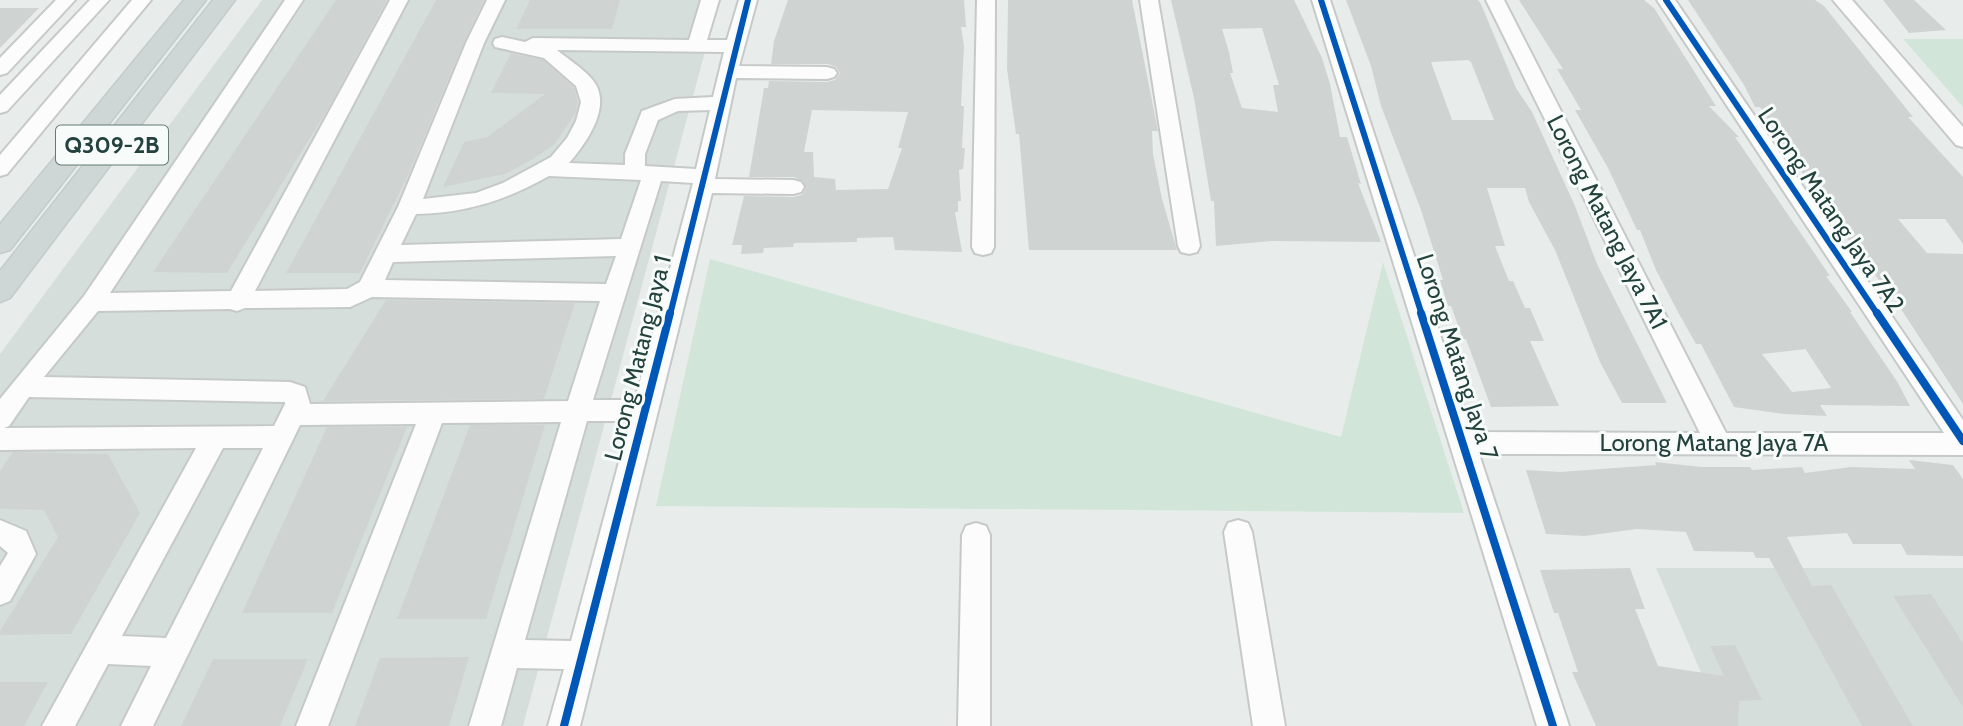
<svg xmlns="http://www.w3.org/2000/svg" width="1963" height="726" font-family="Cabin,sans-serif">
<rect width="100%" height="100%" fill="#e8edeb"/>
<!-- built -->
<path fill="#d6dedb" d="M 262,0 L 719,0 L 523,726 L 0,726 L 0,354 Z
M 1656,568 L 1963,568 L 1963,726 L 1724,726 Z"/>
<!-- green -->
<path fill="#d1e6d9" d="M 1903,39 L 1963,39 L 1963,107 Z
M 710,259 L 1341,437 L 1383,262 L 1464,513 L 656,506 Z"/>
<!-- building -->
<path fill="#cfd4d2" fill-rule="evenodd" d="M 336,0 L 387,0 L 329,107 L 227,273 L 153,272 Z
M 436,0 L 484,0 L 464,42 L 409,173 L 360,273 L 286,273 Z
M 530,0 L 620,0 L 612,29 L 516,29 Z
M 788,0 L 964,0 L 966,27 L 961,27 L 964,46 L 961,106 L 964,106 L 962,148 L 965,148 L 963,169 L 959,170 L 961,201 L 958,201 L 958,212 L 955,212 L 962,252 L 895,250 L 893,237 L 857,238 L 857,242 L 794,243 L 793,247 L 764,248 L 763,253 L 741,254 L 742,245 L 732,245 L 744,196 L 793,197 L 802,195 L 806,188 L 803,181 L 794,177 L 749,177 L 764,88 L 768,88 L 769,81 L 827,82 L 835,80 L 840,73 L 836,67 L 828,64 L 771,64 L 774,41 ZM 812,110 L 908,112 L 898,148 L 902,148 L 888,189 L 836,190 L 835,179 L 814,177 L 813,152 L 804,152 Z
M 1008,0 L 1132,0 L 1158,131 L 1152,131 L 1153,154 L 1162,199 L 1177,250 L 1029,250 L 1019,134 L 1016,134 L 1007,69 Z
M 1171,0 L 1294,0 L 1322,58 L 1330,84 L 1340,137 L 1347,137 L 1361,184 L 1358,183 L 1381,242 L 1272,241 L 1216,246 L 1214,201 L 1211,201 L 1194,98 ZM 1262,28 L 1279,85 L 1273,85 L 1278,112 L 1242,108 L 1230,73 L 1233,73 L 1229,52 L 1222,29 Z
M 1346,0 L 1478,0 L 1481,4 L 1516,88 L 1532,112 L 1575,206 L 1597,264 L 1667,403 L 1622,403 L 1600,362 L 1555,250 L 1529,202 L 1525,188 L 1487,188 L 1505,246 L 1495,246 L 1509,281 L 1513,281 L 1525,308 L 1530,308 L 1544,341 L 1530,341 L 1559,406 L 1491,407 L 1466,339 L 1463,339 L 1451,306 L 1448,306 L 1440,280 L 1443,280 L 1421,210 L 1381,106 L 1371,66 ZM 1468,60 L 1471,62 L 1494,120 L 1452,120 L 1431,62 Z
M 1519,0 L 1644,0 L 1654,8 L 1716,106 L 1709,106 L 1739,137 L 1735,137 L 1830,276 L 1826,276 L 1852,312 L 1850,312 L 1898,383 L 1910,406 L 1820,405 L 1827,416 L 1784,414 L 1734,407 L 1701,344 L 1696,344 L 1678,312 L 1656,270 L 1640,230 L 1637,230 L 1608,168 L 1575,110 L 1581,110 L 1557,69 L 1563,69 ZM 1806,349 L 1806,350 L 1831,388 L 1792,392 L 1762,354 Z
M 1688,0 L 1815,0 L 1824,6 L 1913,117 L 1908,117 L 1963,177 L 1963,244 L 1945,219 L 1898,219 L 1927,253 L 1963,254 L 1963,404 L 1901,309 L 1847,238 L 1844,238 L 1760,107 L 1755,107 L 1744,85 Z
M 1883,0 L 1914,0 L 1946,30 L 1909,33 Z
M 0,8 L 39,8 L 0,48 Z
M 511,53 L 543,60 L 574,87 L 578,102 L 576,112 L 554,145 L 531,160 L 505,174 L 443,187 L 464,142 L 487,137 L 545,94 L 491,93 Z
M 386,300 L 575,303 L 544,399 L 323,401 Z
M 470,425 L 545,425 L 486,619 L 397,619 Z
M 327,427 L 407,427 L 332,613 L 242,613 Z
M 13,452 L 108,454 L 140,513 L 71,634 L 0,635 L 0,631 L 58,537 L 44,510 L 0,509 L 0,471 Z
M 1909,460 L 1953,465 L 1963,479 L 1963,556 L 1907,555 L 1901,544 L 1853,544 L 1847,533 L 1787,537 L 1812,586 L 1831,585 L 1913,726 L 1862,726 L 1769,558 L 1756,558 L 1753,552 L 1694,551 L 1686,532 L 1637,529 L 1585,536 L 1546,534 L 1526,470 L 1560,472 L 1656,465 L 1655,462 L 1702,467 L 1750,467 L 1752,470 L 1802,467 L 1805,473 L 1851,467 L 1915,469 Z
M 1630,568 L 1645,609 L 1635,609 L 1658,666 L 1724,676 L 1710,646 L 1735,645 L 1762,700 L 1739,701 L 1738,726 L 1596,726 L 1572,672 L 1578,672 L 1558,613 L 1554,613 L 1540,570 Z
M 1931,594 L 1963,643 L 1963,707 L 1893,596 Z
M 469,657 L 449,726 L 355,726 L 380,658 Z
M 213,659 L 308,659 L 280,726 L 181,726 Z
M 0,682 L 48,682 L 24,726 L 0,726 Z"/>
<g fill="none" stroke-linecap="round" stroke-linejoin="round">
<defs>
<path id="minor" d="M 56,0 L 75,0 L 7,73 L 0,75 L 0,58 Z
M 90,0 L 109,0 L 7,111 L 0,113 L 0,95 Z
M 132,0 L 151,0 L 7,174 L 0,176 L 0,155 Z
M 285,0 L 303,0 L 110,293 L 231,291 L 390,0 L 408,0 L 255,291 L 347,289 L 360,282 L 398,207 L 466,43 L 487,0 L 505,0 L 484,43 L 423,199 L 476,193 L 503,183 L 551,157 L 567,138 L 576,121 L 581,102 L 576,86 L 544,58 L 495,47 L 493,43 L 495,39 L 502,37 L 525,42 L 533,38 L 689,40 L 701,0 L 719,0 L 707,40 L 727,40 L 739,0 L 757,0 L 739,66 L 827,67 L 834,69 L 837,73 L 834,77 L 827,79 L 736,78 L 715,179 L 793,180 L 801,182 L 804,187 L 801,192 L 793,194 L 712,193 L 580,726 L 548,726 L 564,669 L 517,668 L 501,726 L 469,726 L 561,422 L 442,423 L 328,726 L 296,726 L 416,424 L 300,425 L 153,726 L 121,726 L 151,666 L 108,664 L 75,726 L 42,726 L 196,448 L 0,450 L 0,399 L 84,296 ZM 557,50 L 724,52 L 713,97 L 675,99 L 642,111 L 625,154 L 625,165 L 569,163 C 586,143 615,104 591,78 C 582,68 568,59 557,50 ZM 710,110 L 696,169 L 645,166 L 645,154 L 658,120 L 678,111 ZM 549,176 L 641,180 L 621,239 L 401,245 L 416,214 C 466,213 506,200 549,176 ZM 661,181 L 693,183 L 635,400 L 593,400 ZM 616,256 L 606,284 L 385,280 L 393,262 ZM 372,297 L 600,301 L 568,401 L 310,404 L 305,387 L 290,382 L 44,377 L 98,311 L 230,309 L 237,311 L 245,308 L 350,307 ZM 29,397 L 285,402 L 285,404 L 274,426 L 4,428 L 9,426 ZM 587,421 L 630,421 L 571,641 L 525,640 ZM 223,448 L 263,448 L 166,638 L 122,636 Z
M 977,0 L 995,0 L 994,247 L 991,253 L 983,255 L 975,253 L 972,247 Z
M 1140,0 L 1158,0 L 1200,246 L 1197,252 L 1189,254 L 1181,252 L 1178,246 Z
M 1312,0 L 1330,0 L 1472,432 L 1700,433 L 1486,0 L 1504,0 L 1726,433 L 1944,433 L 1657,0 L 1675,0 L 1963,420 L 1963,455 L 1479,454 L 1569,726 L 1537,726 Z
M 1833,0 L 1852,0 L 1963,127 L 1963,147 L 1956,145 Z
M 0,520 L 26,531 L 36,554 L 10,601 L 0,605 L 0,566 L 8,553 L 0,546 Z
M 1238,520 L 1248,523 L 1252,532 L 1285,726 L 1253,726 L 1224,532 L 1228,523 Z
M 976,523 L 986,526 L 990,535 L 990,726 L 958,726 L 962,535 L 966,526 Z"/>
<path id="major" d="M 184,0 L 206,0 L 10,250 L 0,253 L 0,224 Z
M 213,0 L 235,0 L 10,298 L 0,302 L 0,271 Z"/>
</defs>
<!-- minor casing -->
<use href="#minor" stroke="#c5cac8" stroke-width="4"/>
<!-- major casing -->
<use href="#major" stroke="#c3ccca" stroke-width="3"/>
<!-- minor -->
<use href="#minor" fill="#fcfcfc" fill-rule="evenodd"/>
<!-- major -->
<use href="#major" fill="#cfd7d6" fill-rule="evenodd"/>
<defs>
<path id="cycleway-far1" d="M 1321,0 L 1422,315
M 1666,0 L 1878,315
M 670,315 L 748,0"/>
<path id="cycleway" d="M 1421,313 L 1553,726
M 1877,313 L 1963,441
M 564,726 L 670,313"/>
</defs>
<!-- cycleway-far1 casing -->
<use href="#cycleway-far1" stroke="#f7fbf9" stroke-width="10"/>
<!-- cycleway casing -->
<use href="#cycleway" stroke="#f7fbf9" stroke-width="12"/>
<!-- cycleway-far1 -->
<use href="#cycleway-far1" stroke="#0057b8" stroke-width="6"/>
<!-- cycleway -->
<use href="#cycleway" stroke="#0057b8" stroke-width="8"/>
</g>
<g text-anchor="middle" stroke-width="6" stroke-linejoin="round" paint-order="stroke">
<!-- shield labels -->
<rect fill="#f7fbf9" stroke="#637a75" stroke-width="2" x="56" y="125.5" width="112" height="39" rx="5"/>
<g font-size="23" font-weight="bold" fill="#24423d">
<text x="112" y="153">Q309-2B</text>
</g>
<!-- street labels -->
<g font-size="24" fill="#24423d" stroke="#f7fbf9">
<text transform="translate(1831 210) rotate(56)" y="8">Lorong Matang Jaya 7A2</text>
<text transform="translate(1607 222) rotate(63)" y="8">Lorong Matang Jaya 7A1</text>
<text transform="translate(1457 357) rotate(72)" y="8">Lorong Matang Jaya 7</text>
<text transform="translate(638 358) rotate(-76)" y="8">Lorong Matang Jaya 1</text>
<text x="1714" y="451">Lorong Matang Jaya 7A</text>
</g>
</g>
</svg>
